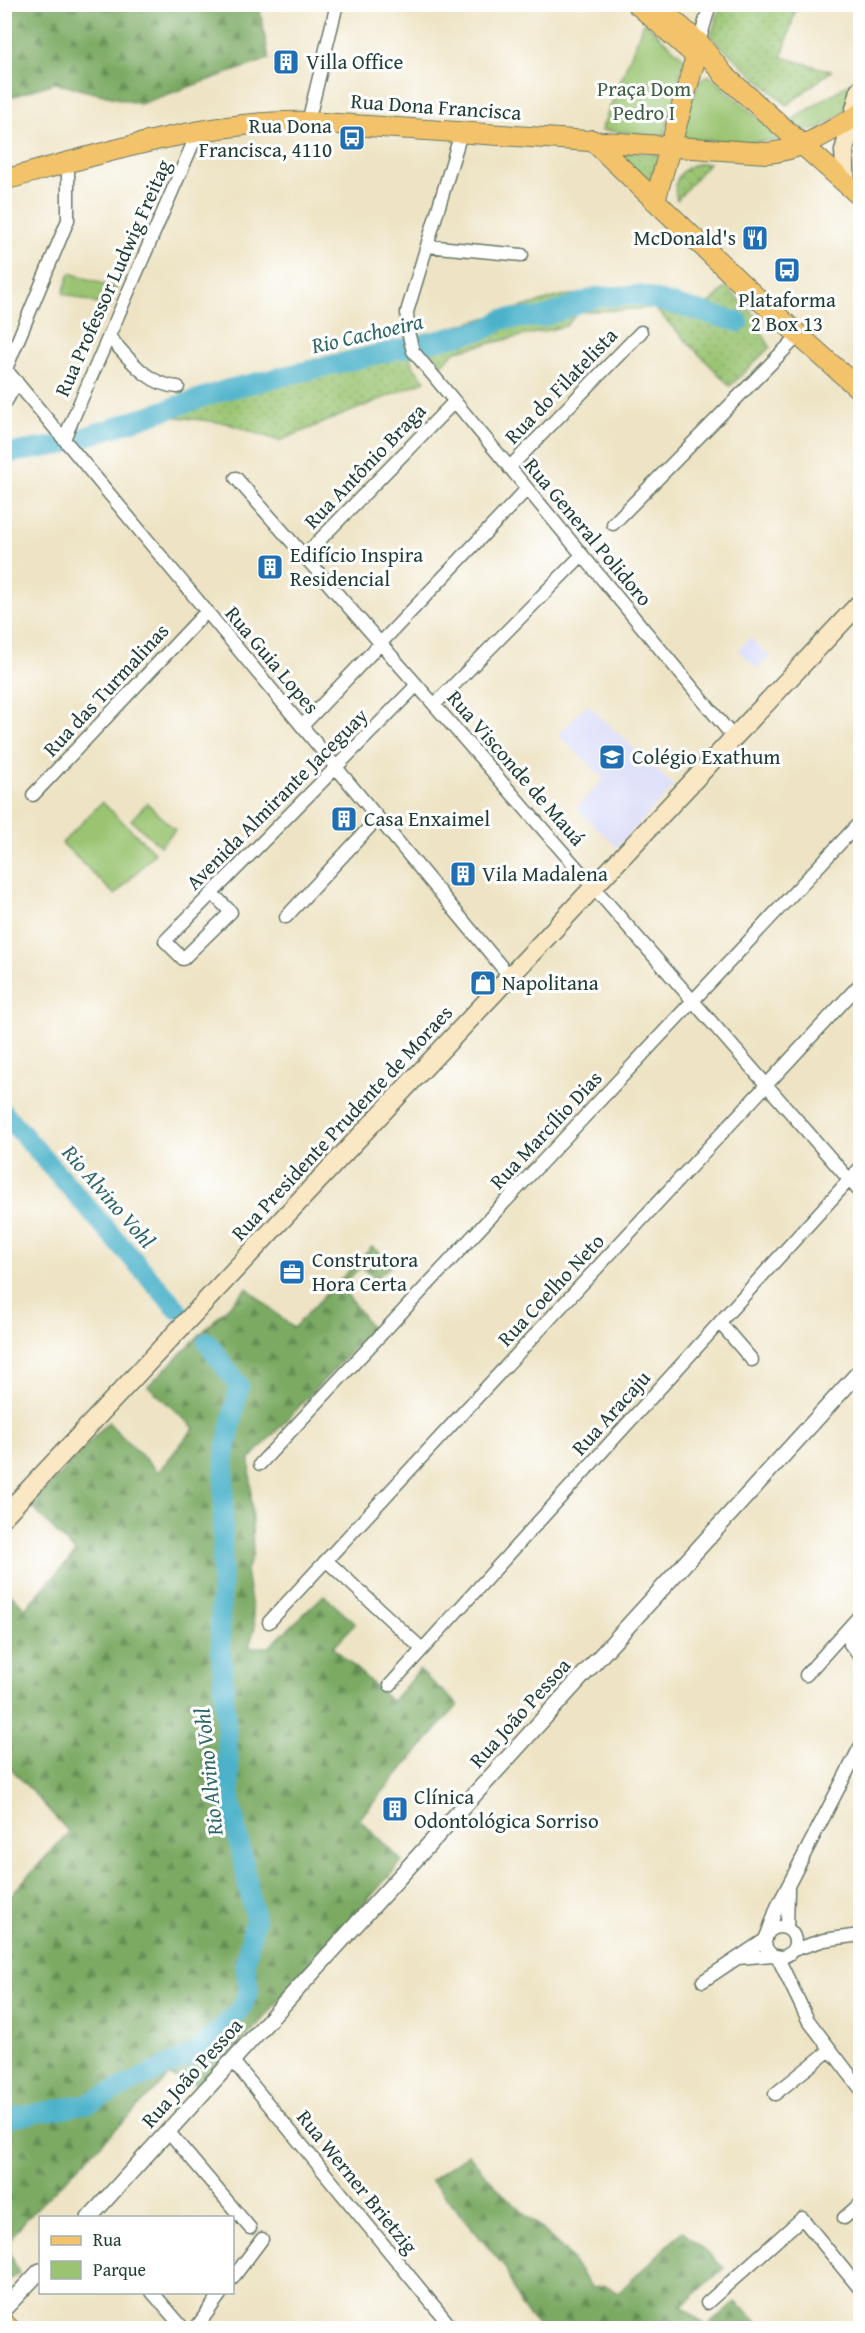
<svg xmlns="http://www.w3.org/2000/svg" width="865" height="2333" font-family="'Gentium Book Plus',serif">
<defs>
<pattern id="grass-dots" width="8" height="8" patternUnits="userSpaceOnUse" patternTransform="scale(1.5)"><rect width="8" height="8" fill="#9ac471"/><path d="M2 2h.1M6 6h.1" fill="none" stroke="#7da05e" stroke-width="1.8" stroke-linecap="round"/></pattern>
<pattern id="forest-firs" width="22" height="20" patternUnits="userSpaceOnUse" patternTransform="scale(1.5)"><rect width="22" height="20" fill="#7baa63"/><path d="M5 1l3.5 6h-7zM16 11l3.5 6h-7z" fill="#648c52"/></pattern>
</defs>
<rect width="100%" height="100%" fill="#fff"/>
<filter id="ink" filterUnits="userSpaceOnUse"><feTurbulence type="fractalNoise" baseFrequency=".0167" numOctaves="2"/><feDisplacementMap in="SourceGraphic" scale="12" xChannelSelector="R" yChannelSelector="G"/><feConvolveMatrix kernelMatrix="1 2 1 2 8 2 1 2 1" color-interpolation-filters="sRGB"/></filter>
<filter id="wash" filterUnits="userSpaceOnUse"><feTurbulence type="fractalNoise" baseFrequency=".008" numOctaves="4" result="noise"/><feDisplacementMap in="SourceGraphic" scale="24" xChannelSelector="R" yChannelSelector="G"/><feGaussianBlur stdDeviation="1.35" result="paint"/><feColorMatrix in="noise" values="0 0 0 0 0 0 0 0 0 0 0 0 0 0 0 0 0 1.4 0 .05"/><feComposite in="paint" operator="in"/></filter>
<g filter="url(#wash)">
<rect width="100%" height="100%" fill="#eee4c5"/>
<!-- built -->
<path fill="#d6d8f8" d="M 750,638 L 770,657 L 757,669 L 738,650 Z
M 587,704 L 674,786 L 617,847 L 576,808 L 604,778 L 558,735 Z"/>
<!-- grass -->
<path fill="url(#grass-dots)" stroke="#5c8052" stroke-width="1.5" d="M 721,5 L 797,5 L 782,57 L 831,71 L 787,105 L 711,37 Z
M 616,151 L 659,155 L 650,185 Z
M 709,163 L 677,200 C 670,176 687,162 709,163 Z
M 647,287 L 685,303 L 705,308 L 726,287 L 760,320 L 758,325 L 770,347 L 730,386 L 654,308 L 578,312 L 566,326 L 456,351 L 438,368 L 427,358 L 422,336 L 561,296 Z
M 397,354 L 409,355 L 415,369 L 425,381 L 279,441 L 226,423 L 161,415 L 203,404 L 211,399 L 217,400 L 253,384 L 293,380 L 300,375 L 311,374 L 329,361 C 344,363 362,359 372,362 Z"/>
<!-- forest -->
<path fill="url(#forest-firs)" stroke="#4d744c" stroke-width="1.5" d="M 5,4 L 259,5 L 269,59 L 140,104 L 54,83 L 5,99 Z
M 372,1247 L 394,1263 L 375,1279 L 361,1267 L 341,1286 L 372,1329 L 250,1459 L 253,1554 L 246,1570 L 255,1627 L 249,1647 L 269,1647 L 324,1595 L 355,1624 L 333,1647 L 392,1702 L 419,1670 L 458,1705 L 359,1819 L 402,1861 L 206,2083 L 195,2084 L 169,2076 L 32,2213 C 10,2237 2,2242 19,2273 L 5,2282 L 4,1902 L 69,1832 L 5,1762 L 5,1728 L 14,1712 L 5,1701 L 5,1588 L 25,1608 L 76,1553 L 31,1506 L 108,1422 L 158,1472 L 194,1428 L 148,1386 L 247,1288 L 293,1328 Z
M 468,2154 L 499,2190 L 564,2250 L 592,2288 L 605,2285 L 619,2292 L 683,2231 L 724,2268 L 682,2306 L 707,2326 L 736,2302 L 758,2323 L 756,2328 L 540,2328 L 520,2305 L 505,2267 L 431,2180 Z"/>
<!-- green -->
<path fill="#9ac471" stroke="#5c8052" stroke-width="1.5" d="M 644,22 L 685,59 L 664,137 L 601,130 Z
M 706,76 L 710,76 L 784,140 L 742,143 L 680,138 L 698,83 Z
M 853,81 L 853,96 L 842,114 L 820,128 L 809,131 L 787,123 Z
M 70,273 L 116,288 L 110,308 L 63,293 Z
M 102,802 L 155,853 L 115,895 L 62,843 Z
M 147,803 L 175,830 L 160,846 L 131,820 Z"/>
<g fill="none" stroke-linecap="round" stroke-linejoin="round">
<!-- river -->
<path stroke="#4bb2ca" stroke-width="20" d="M 4,454 L 61,445 L 228,389 L 486,329 L 503,319 L 543,317 L 596,297 L 638,295 L 739,322
M 4,1113 L 178,1310
M 4,2119 L 86,2104 L 197,2052 L 242,2008 L 249,1990 L 245,1964 L 255,1919 L 231,1803 L 220,1629 L 225,1455 L 239,1386 L 207,1342"/>
</g>
</g>
<g filter="url(#ink)">
<g fill="none" stroke-linecap="round" stroke-linejoin="round">
<defs>
<path id="minor" d="M 699,43 L 710,4
M 308,122 L 337,4
M 461,133 L 407,312 L 408,332 L 413,351 L 734,738
M 427,246 L 522,255
M 109,337 C 129,358 147,385 178,387
M 4,367 L 510,977
M 6,369 L 68,220 L 68,163
M 4,405 L 17,382
M 64,439 L 198,132
M 509,468 L 641,332
M 236,478 L 860,1192
M 613,524 L 798,336
M 304,556 L 454,402
M 434,705 L 582,555
M 302,726 L 527,489
M 33,795 L 207,611
M 212,893 L 231,912 L 183,959 L 165,941 L 417,685
M 286,917 L 378,818
M 720,1323 L 752,1360
M 260,1464 L 860,822
M 327,1561 L 422,1649
M 269,1622 L 860,984
M 850,1626 L 850,1644 L 860,1657
M 806,1675 L 860,1615
M 390,1685 L 860,1168
M765 1942a15 15 0 1 1 30 0a15 15 0 1 1-30 0Z
M 787,1928 L 788,1889
M 767,1935 L 777,1907 L 860,1747
M 793,1950 L 824,1940 L 860,1935
M 777,1956 L 808,2020 L 860,2088
M 738,1958 L 773,1955
M 703,1981 L 766,1939
M 232,2060 L 452,2328
M 775,2094 L 830,2050
M 168,2131 L 250,2228
M 844,2218 L 860,2204
M 232,2279 L 262,2239
M 152,2292 L 183,2328
M 707,2303 L 802,2218 L 860,2289
M 196,2328 L 222,2292"/>
<path id="tertiary" d="M 89,2218 L 860,1371
M 4,2309 L 40,2271"/>
<path id="secondary" d="M 846,184 L 844,151 L 860,90
M 4,1516 L 860,603"/>
<path id="primary" d="M 637,4 L 696,56 L 655,201
M 655,4 L 699,43 L 724,75 L 860,196
M 592,140 L 745,287 L 860,390
M 4,180 C 98,154 212,119 308,122 L 766,153 C 802,151 830,131 860,114
M 5,2324 L 9,2328"/>
</defs>
<!-- minor casing -->
<use href="#minor" stroke="#677767" stroke-width="15"/>
<!-- tertiary casing -->
<use href="#tertiary" stroke="#677767" stroke-width="18"/>
<!-- secondary casing -->
<use href="#secondary" stroke="#677767" stroke-width="21"/>
<!-- primary casing -->
<use href="#primary" stroke="#677767" stroke-width="22"/>
<!-- minor -->
<use href="#minor" stroke="#fff" stroke-width="12"/>
<!-- tertiary -->
<use href="#tertiary" stroke="#fff" stroke-width="15"/>
<!-- secondary -->
<use href="#secondary" stroke="#fae7c3" stroke-width="18"/>
<!-- primary -->
<use href="#primary" stroke="#f2c36a" stroke-width="20"/>
</g>
</g>
<!-- icons -->
<defs>
<symbol id="building-square" viewBox="-11 -11 22 22"><rect x="-9" y="-9" width="18" height="18" rx="4" fill="#1f6fb2" stroke="#fff"/><path d="M-4-6H4V6H1V3H-1V6H-4ZM-2.5-4.3h1.7v1.8h-1.7ZM.8-4.3h1.7v1.8H.8ZM-2.5-1h1.7V.8h-1.7ZM.8-1h1.7V.8H.8Z" fill="#fff"/></symbol>
<symbol id="bus-square" viewBox="-11 -11 22 22"><rect x="-9" y="-9" width="18" height="18" rx="4" fill="#1f6fb2" stroke="#fff"/><path d="M-5-6H5V4H4V6H2V4H-2V6H-4V4H-5ZM-3.5-4V0h7V-4ZM-3.5 1.2v1.5H-2V1.2ZM2 1.2v1.5H3.5V1.2Z" fill="#fff"/></symbol>
<symbol id="restaurant-square" viewBox="-11 -11 22 22"><rect x="-9" y="-9" width="18" height="18" rx="4" fill="#1f6fb2" stroke="#fff"/><path d="M-5-6h1v4h1v-4h1v4h1v-4h1v5L-1.5 .5V6h-2V.5L-5-1ZM5-6V6H3V1.5H1.5Q1.5-4 5-6Z" fill="#fff"/></symbol>
<symbol id="school-square" viewBox="-11 -11 22 22"><rect x="-9" y="-9" width="18" height="18" rx="4" fill="#1f6fb2" stroke="#fff"/><path d="M0-5L7-2L0 1L-7-2ZM-4 1L0 2.5L4 1V4Q0 6-4 4Z" fill="#fff"/></symbol>
<symbol id="shop-square" viewBox="-11 -11 22 22"><rect x="-9" y="-9" width="18" height="18" rx="4" fill="#1f6fb2" stroke="#fff"/><path d="M-5-2.5h2.3a2.7 3.5 0 0 1 5.4 0H5L5.5 6h-11ZM-1.5-2.5h3a1.5 2.3 0 0 0-3 0Z" fill="#fff"/></symbol>
<symbol id="office-square" viewBox="-11 -11 22 22"><rect x="-9" y="-9" width="18" height="18" rx="4" fill="#1f6fb2" stroke="#fff"/><path d="M-6-3h4V-5.5h4V-3h4V5H-6ZM-1-4.5V-3h2v-1.5ZM-6 0V1H6V0Z" fill="#fff"/></symbol>
</defs>
<g fill-rule="evenodd">
<use href="#building-square" x="271" y="47" width="30" height="30"/>
<use href="#bus-square" x="337" y="123" width="30" height="30"/>
<use href="#restaurant-square" x="740" y="223" width="30" height="30"/>
<use href="#bus-square" x="772" y="255" width="30" height="30"/>
<use href="#building-square" x="255" y="552" width="30" height="30"/>
<use href="#school-square" x="597" y="742" width="30" height="30"/>
<use href="#building-square" x="329" y="804" width="30" height="30"/>
<use href="#building-square" x="448" y="859" width="30" height="30"/>
<use href="#shop-square" x="468" y="968" width="30" height="30"/>
<use href="#office-square" x="277" y="1257" width="30" height="30"/>
<use href="#building-square" x="380" y="1794" width="30" height="30"/>
</g>
<g text-anchor="middle" stroke-width="6" stroke-linejoin="round" paint-order="stroke">
<!-- poi labels -->
<g font-size="21" fill="#1f3d34" stroke="#fff" text-anchor="start">
<text x="306" y="69">Villa Office</text>
<text x="332" y="133" text-anchor="end">Rua Dona<tspan x="332" dy="24">Francisca, 4110</tspan></text>
<text x="736" y="245" text-anchor="end">McDonald's</text>
<text x="787" y="307" text-anchor="middle">Plataforma<tspan x="787" dy="24">2 Box 13</tspan></text>
<text x="290" y="562">Edifício Inspira<tspan x="290" dy="24">Residencial</tspan></text>
<text x="632" y="764">Colégio Exathum</text>
<text x="364" y="826">Casa Enxaimel</text>
<text x="482" y="881">Vila Madalena</text>
<text x="502" y="990">Napolitana</text>
<text x="312" y="1267">Construtora<tspan x="312" dy="24">Hora Certa</tspan></text>
<text x="414" y="1804">Clínica<tspan x="414" dy="24">Odontológica Sorriso</tspan></text>
</g>
<!-- park labels -->
<g font-size="21" fill="#3e5f43" stroke="#fff">
<text x="644" y="96">Praça Dom<tspan x="644" dy="24">Pedro I</tspan></text>
</g>
<!-- street labels -->
<g font-size="21" fill="#1f3d34" stroke="#fff">
<text transform="translate(436 107) rotate(4)" y="7">Rua Dona Francisca</text>
<text transform="translate(113 278) rotate(-66)" y="7">Rua Professor Ludwig Freitag</text>
<text transform="translate(561 386) rotate(-46)" y="7">Rua do Filatelista</text>
<text transform="translate(365 466) rotate(-46)" y="7">Rua Antônio Braga</text>
<text transform="translate(588 532) rotate(50)" y="7">Rua General Polidoro</text>
<text transform="translate(272 660) rotate(50)" y="7">Rua Guia Lopes</text>
<text transform="translate(106 690) rotate(-47)" y="7">Rua das Turmalinas</text>
<text transform="translate(516 768) rotate(49)" y="7">Rua Visconde de Mauá</text>
<text transform="translate(277 799) rotate(-45)" y="7">Avenida Almirante Jaceguay</text>
<text transform="translate(342 1123) rotate(-47)" y="7">Rua Presidente Prudente de Moraes</text>
<text transform="translate(546 1130) rotate(-47)" y="7">Rua Marcílio Dias</text>
<text transform="translate(551 1290) rotate(-47)" y="7">Rua Coelho Neto</text>
<text transform="translate(611 1413) rotate(-48)" y="7">Rua Aracaju</text>
<text transform="translate(520 1713) rotate(-48)" y="7">Rua João Pessoa</text>
<text transform="translate(192 2073) rotate(-48)" y="7">Rua João Pessoa</text>
<text transform="translate(357 2182) rotate(51)" y="7">Rua Werner Brietzig</text>
</g>
<!-- water labels -->
<g font-size="22" font-style="italic" fill="#2e6668" stroke="#fff">
<text transform="translate(367 333) rotate(-13)" y="8">Rio Cachoeira</text>
<text transform="translate(109 1196) rotate(49)" y="8">Rio Alvino Vohl</text>
<text transform="translate(208 1772) rotate(-96)" y="8">Rio Alvino Vohl</text>
</g>
</g>
<!-- margin -->
<rect width="865" height="2333" fill="none" stroke="#fff" stroke-width="24"/>
<!-- legend -->
<rect x="39" y="2216" width="195" height="78" fill="#ffffff" stroke="#a5b1ae" stroke-width="1.5"/>
<rect x="51" y="2236" width="30" height="9" fill="#f2c36a" stroke="#a5b1ae" stroke-width="1.5"/>
<text x="93" y="2246" font-size="18" fill="#1f3d34">Rua</text>
<rect x="51" y="2261" width="30" height="18" fill="#9ac471" stroke="#a5b1ae" stroke-width="1.5"/>
<text x="93" y="2276" font-size="18" fill="#1f3d34">Parque</text>
</svg>
